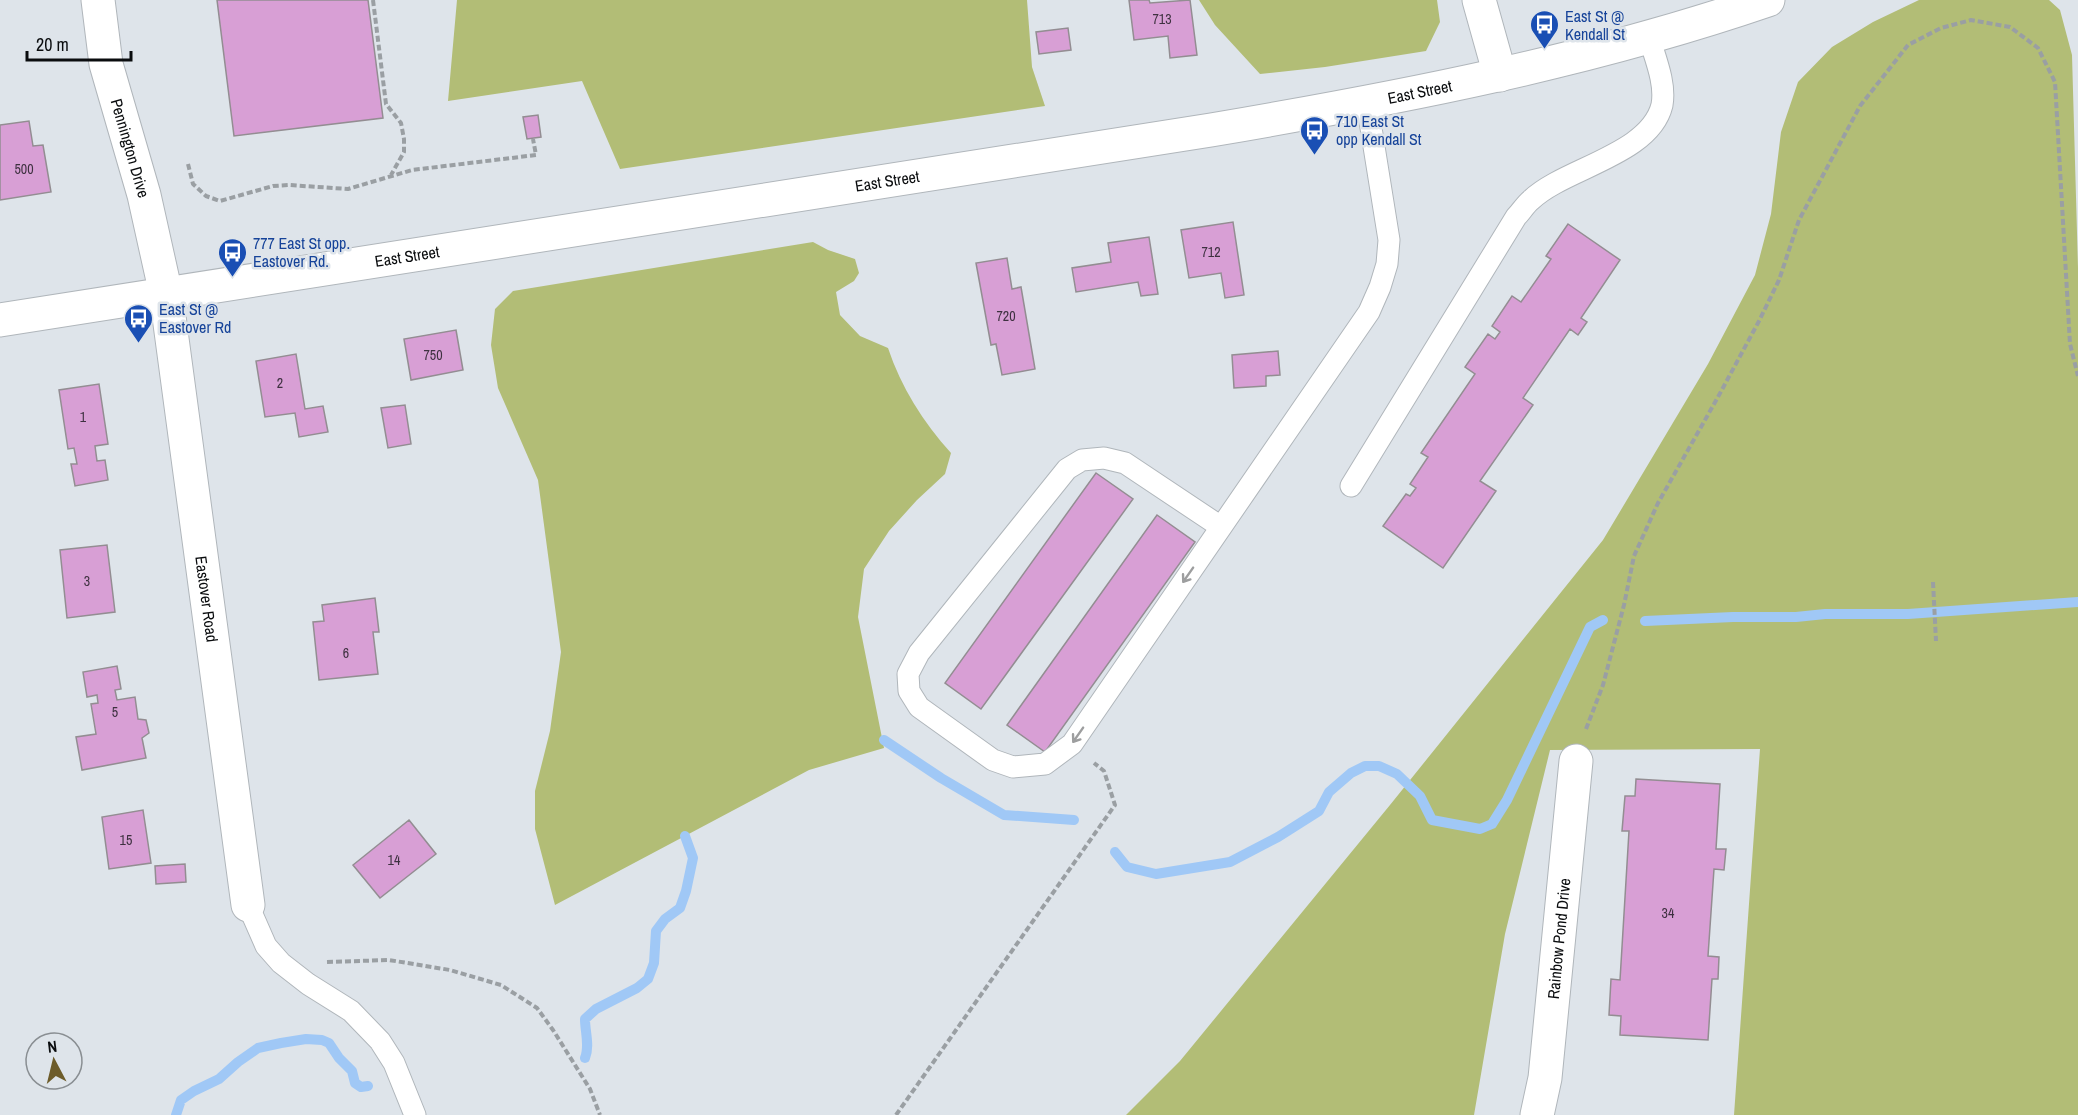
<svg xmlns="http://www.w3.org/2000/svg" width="2078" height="1115" font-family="'Archivo Narrow',sans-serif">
<rect width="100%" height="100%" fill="#dee4ea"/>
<!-- green -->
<path fill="#b2bd76" d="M 457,0 L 1027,0 L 1032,67 L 1045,106 L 620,169 L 582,81 L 448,101 Z
M 1199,0 L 1437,0 L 1440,22 L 1426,51 L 1325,67 L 1260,74 L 1215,25 Z
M 1919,0 L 2049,0 L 2060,10 L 2072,55 L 2078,268 L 2078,1115 L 1734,1115 L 1760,749 L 1550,750 L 1505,934 L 1474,1115 L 1126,1115 L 1180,1061 L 1390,805 L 1603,540 L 1708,364 L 1755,275 L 1771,214 L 1781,132 L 1798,82 L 1832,47 L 1873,22 Z
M 813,242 L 828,250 L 855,259 L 859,273 L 854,281 L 836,292 L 840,315 L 860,336 L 888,348 C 901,387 923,422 951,453 L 945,474 L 917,500 L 889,531 L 864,569 L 858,617 L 884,748 L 809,770 L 555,905 L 535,829 L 535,791 L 550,731 L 561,652 L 538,480 L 498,388 L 491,345 L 495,309 L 513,291 Z"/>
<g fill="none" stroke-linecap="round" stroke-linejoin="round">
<!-- stream -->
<path stroke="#a0c8f6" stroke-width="10" d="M 1645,621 L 1733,617 L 1796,617 L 1825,614 L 1908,614 L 2078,602
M 884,740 L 941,778 L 1004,815 L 1074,820
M 1115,852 L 1127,867 L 1156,874 L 1230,862 L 1278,837 L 1319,811 L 1329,792 L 1351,773 L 1365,766 L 1379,766 L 1397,774 L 1420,796 L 1432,820 L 1480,829 L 1492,824 L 1507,800 L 1590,627 L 1603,620
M 585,1058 C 590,1046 585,1032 585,1019 L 596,1009 L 637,988 L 648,979 L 654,963 L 656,931 L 665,919 L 680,908 L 686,891 L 693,858 L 685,836
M 176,1115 L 181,1100 L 194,1091 L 219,1079 L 238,1062 L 258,1048 L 281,1043 L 306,1039 L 322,1040 L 329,1043 L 339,1058 L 352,1071 L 355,1083 L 361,1087 L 368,1086"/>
</g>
<!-- building -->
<path fill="#d89fd5" stroke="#938d92" stroke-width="1.5" d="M 217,0 L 368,0 L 383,118 L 234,136 Z
M 1129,0 L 1149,0 L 1150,3 L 1190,0 L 1197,55 L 1170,58 L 1168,36 L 1134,40 Z
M 1068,28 L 1071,50 L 1039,54 L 1036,32 Z
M 538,115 L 541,137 L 527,139 L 523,117 Z
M 29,121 L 33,146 L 43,145 L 51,192 L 0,200 L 0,125 Z
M 1233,222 L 1244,295 L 1225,298 L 1221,273 L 1189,278 L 1181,230 Z
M 1568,224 L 1620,260 L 1581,318 L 1587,322 L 1578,335 L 1570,329 L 1523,398 L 1533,405 L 1480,481 L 1496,491 L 1443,568 L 1383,526 L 1406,494 L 1410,496 L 1416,488 L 1410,484 L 1428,457 L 1421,453 L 1475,374 L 1465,367 L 1488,334 L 1495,339 L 1500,332 L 1492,326 L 1512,296 L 1521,302 L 1551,259 L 1546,256 Z
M 1149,237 L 1158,294 L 1141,296 L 1138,282 L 1076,292 L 1072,268 L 1111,262 L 1108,243 Z
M 1007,258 L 1012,289 L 1021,287 L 1035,369 L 1002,375 L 996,344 L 991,345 L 976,263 Z
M 456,330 L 463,370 L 411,380 L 404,339 Z
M 1278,351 L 1280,375 L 1266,376 L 1266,386 L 1234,388 L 1232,355 Z
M 296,354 L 305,409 L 323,406 L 328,432 L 299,437 L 295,413 L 265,417 L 256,361 Z
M 99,384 L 108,444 L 95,446 L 97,461 L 105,460 L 108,480 L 75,486 L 71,464 L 77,464 L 74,448 L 68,449 L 59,390 Z
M 405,405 L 411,444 L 388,448 L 381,408 Z
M 1096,473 L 1133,499 L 981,709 L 945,683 Z
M 1157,515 L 1195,542 L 1045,752 L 1007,725 Z
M 107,545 L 115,612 L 67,618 L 60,550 Z
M 375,598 L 379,632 L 373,632 L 378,674 L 319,680 L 313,622 L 324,621 L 322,605 Z
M 117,666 L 121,689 L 115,690 L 117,700 L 135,697 L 138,719 L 146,720 L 149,733 L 142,738 L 146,758 L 82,770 L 76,737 L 96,734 L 91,704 L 98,703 L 97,695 L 87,697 L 83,672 Z
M 1636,779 L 1720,784 L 1716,849 L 1726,849 L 1724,870 L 1714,869 L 1708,956 L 1719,957 L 1718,979 L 1712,979 L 1708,1040 L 1620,1035 L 1621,1016 L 1609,1015 L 1611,979 L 1620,980 L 1629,831 L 1622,831 L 1625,796 L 1635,796 Z
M 143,810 L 151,863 L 109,869 L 102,817 Z
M 409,820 L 436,854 L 380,898 L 353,865 Z
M 185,864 L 186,882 L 156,884 L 155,866 Z"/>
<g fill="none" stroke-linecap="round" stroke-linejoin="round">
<defs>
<path id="lane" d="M 1351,486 L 1516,217 C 1521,212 1525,205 1531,200 C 1564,168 1650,155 1662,105 C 1666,83 1655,58 1649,37
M 1221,527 L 1125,463 L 1104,458 L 1082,460 L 1067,469 L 919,653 L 908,674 L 909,691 L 919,707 L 993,760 L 1013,767 L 1045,764 L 1072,744 L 1369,312 L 1380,287 L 1387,264 L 1389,240 L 1367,103
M 248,905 L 266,946 L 281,963 L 308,984 L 351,1011 L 380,1041 L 394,1063 L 415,1115"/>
<g id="street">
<path id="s1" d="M 98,0 L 106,64 L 144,195 L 166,294 L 248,905"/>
<path id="s2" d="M 1537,1115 L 1545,1078 L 1576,761"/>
</g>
<g id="secondary">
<path d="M 1479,0 L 1500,75"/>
<path id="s3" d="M 0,320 L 1211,130 C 1399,98 1587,62 1768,0"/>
</g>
</defs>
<!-- lane casing -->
<use href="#lane" stroke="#b0b6bb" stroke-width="23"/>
<!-- street casing -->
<use href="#street" stroke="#b0b6bb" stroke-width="35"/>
<!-- secondary casing -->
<use href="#secondary" stroke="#b0b6bb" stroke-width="35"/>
<!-- path -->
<path stroke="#9a9fa3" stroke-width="4" stroke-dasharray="6 3" stroke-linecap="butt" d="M 373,0 L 386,104 L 401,123 L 404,139 L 404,152 L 391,175
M 188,164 L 193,184 L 206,196 L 220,201 L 273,186 L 289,185 L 348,189 L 412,170 L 536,155 L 533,139
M 1933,582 L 1936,641
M 1586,729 L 1603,685 L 1624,605 L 1634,556 L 1658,503 L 1718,397 L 1759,321 L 1779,280 L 1799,220 L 1860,106 L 1908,45 L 1941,28 L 1971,20 L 2010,27 L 2038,48 L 2055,82 L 2070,344 L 2078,376
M 327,962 L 389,960 L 450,970 L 501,985 L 537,1008 L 553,1030 L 590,1089 L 600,1115
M 896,1115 L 1115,805 L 1104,771 L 1094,763"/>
<!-- lane -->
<use href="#lane" stroke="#fff" stroke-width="21"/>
<!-- street -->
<use href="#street" stroke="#fff" stroke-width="33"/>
<!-- secondary -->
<use href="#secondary" stroke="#fff" stroke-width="33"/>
</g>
<!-- one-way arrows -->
<defs><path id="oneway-shaft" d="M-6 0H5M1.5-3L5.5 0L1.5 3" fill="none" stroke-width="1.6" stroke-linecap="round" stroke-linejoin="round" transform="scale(1.5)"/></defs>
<g stroke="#9d9e9f">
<use href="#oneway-shaft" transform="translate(1188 575) rotate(125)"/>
<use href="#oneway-shaft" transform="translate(1078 735) rotate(125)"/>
</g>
<!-- icons -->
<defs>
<symbol id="bus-pin" viewBox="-11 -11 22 30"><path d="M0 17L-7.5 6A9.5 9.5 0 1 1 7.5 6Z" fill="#1a4fb4" stroke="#dee4ea"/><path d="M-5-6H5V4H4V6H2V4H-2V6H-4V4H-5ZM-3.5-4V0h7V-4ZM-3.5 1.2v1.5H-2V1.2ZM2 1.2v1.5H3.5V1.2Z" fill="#fff"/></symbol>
</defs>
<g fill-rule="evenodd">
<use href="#bus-pin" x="1528" y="8" width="33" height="45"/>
<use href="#bus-pin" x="1298" y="114" width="33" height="45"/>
<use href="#bus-pin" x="216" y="236" width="33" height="45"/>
<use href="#bus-pin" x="122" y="302" width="33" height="45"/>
</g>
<g text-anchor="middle" stroke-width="5" stroke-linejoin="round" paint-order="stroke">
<!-- number labels -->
<g font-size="14" fill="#3e3140">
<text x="1162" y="24">713</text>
<text x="24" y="174">500</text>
<text x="1211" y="257">712</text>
<text x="1006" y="321">720</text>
<text x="433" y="360">750</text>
<text x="280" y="388">2</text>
<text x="83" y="422">1</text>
<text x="87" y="586">3</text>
<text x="346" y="658">6</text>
<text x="115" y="717">5</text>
<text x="126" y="845">15</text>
<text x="394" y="865">14</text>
<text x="1668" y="918">34</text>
</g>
<!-- transit labels -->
<g font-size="16" fill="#164399" stroke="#dee4ea" text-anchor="start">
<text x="1565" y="22">East St @<tspan x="1565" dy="18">Kendall St</tspan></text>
<text x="1336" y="127">710 East St<tspan x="1336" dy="18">opp Kendall St</tspan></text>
<text x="253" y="249">777 East St opp.<tspan x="253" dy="18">Eastover Rd.</tspan></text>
<text x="159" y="315">East St @<tspan x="159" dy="18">Eastover Rd</tspan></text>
</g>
<!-- street labels -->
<g font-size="16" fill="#0a0c0e" stroke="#dee4ea">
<text dy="6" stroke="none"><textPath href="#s3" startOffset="1438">East Street</textPath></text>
<text dy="6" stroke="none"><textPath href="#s1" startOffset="152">Pennington Drive</textPath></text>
<text dy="6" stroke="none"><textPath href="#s3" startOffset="898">East Street</textPath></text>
<text dy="6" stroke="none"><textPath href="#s3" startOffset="412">East Street</textPath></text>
<text dy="6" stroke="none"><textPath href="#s1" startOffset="610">Eastover Road</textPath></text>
<text dy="6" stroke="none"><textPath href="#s2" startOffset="178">Rainbow Pond Drive</textPath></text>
</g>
</g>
<!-- north arrow -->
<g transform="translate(54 1061) rotate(353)"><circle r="28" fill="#dee4ea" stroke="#898e92" stroke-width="1.5"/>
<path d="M0-4.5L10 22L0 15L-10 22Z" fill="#6d5c2a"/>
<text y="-9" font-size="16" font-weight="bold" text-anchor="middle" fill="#0a0c0e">N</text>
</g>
<!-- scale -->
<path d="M27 51v9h104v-9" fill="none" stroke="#0a0c0e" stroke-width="3"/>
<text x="36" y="51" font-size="18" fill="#0a0c0e" stroke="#dee4ea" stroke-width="4.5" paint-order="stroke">20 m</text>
</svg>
